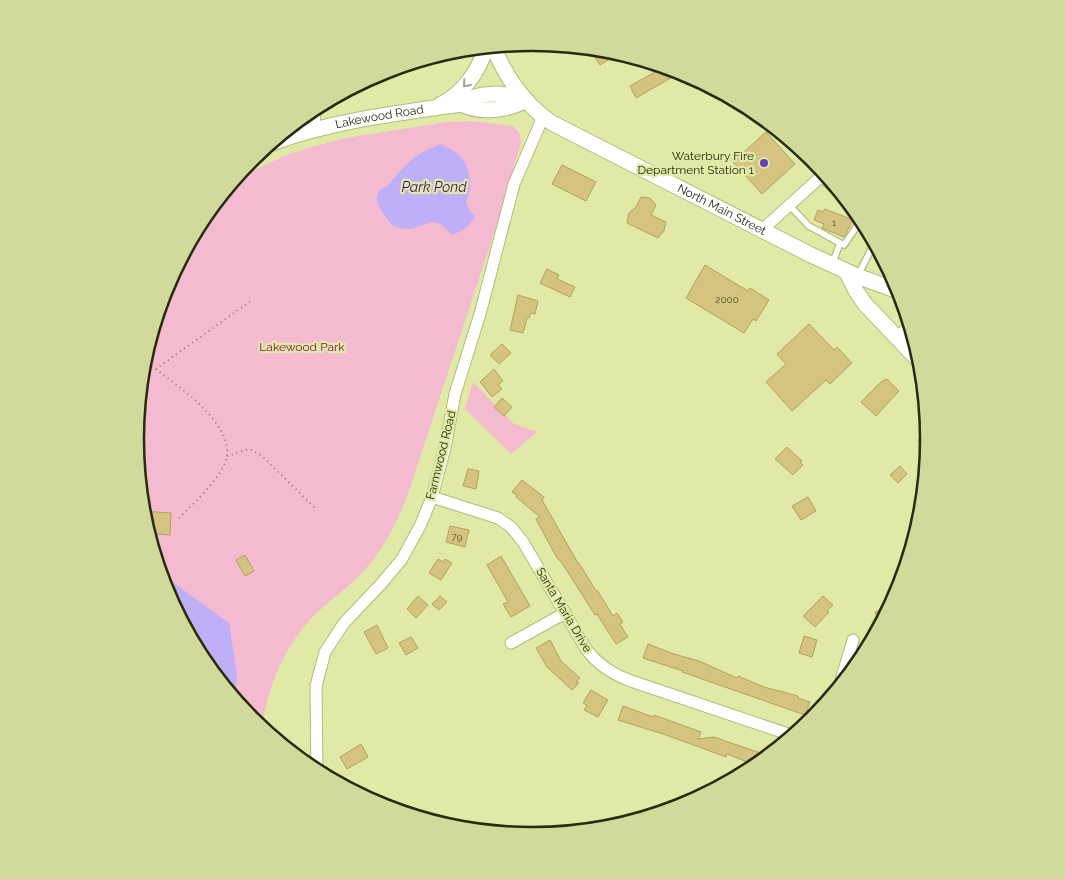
<svg xmlns="http://www.w3.org/2000/svg" width="1065" height="879" font-family="Raleway,sans-serif">
<rect width="100%" height="100%" fill="#e0e9a6"/>
<!-- green -->
<path fill="#f4bad0" d="M 472,121 L 513,126 L 519,132 L 521,142 L 495,230 L 409,491 C 396,526 381,555 354,581 C 335,598 314,612 299,633 C 278,662 268,693 261,728 L 252,720 L 202,660 L 166,591 L 143,517 L 136,439 L 143,362 L 166,287 L 203,219 L 234,180 L 252,171 L 284,156 L 311,147 L 346,138 L 447,122 Z
M 473,382 L 514,424 L 537,432 L 511,454 L 465,409 Z"/>
<!-- water -->
<path fill="#bfaff6" d="M 440,144 C 444,146 450,148 454,151 C 471,162 473,185 466,202 L 470,211 L 475,216 C 471,226 462,231 452,235 L 441,224 L 431,222 L 412,229 L 400,228 L 392,225 L 382,212 L 376,199 L 380,190 L 388,185 L 403,168 L 417,155 Z
M 160,573 L 229,623 L 237,675 L 235,700 L 202,660 L 166,591 Z"/>
<!-- building -->
<path fill="#d5c381" stroke="#b3a160" d="M 601,49 L 610,50 L 620,53 L 600,65 L 593,54 Z
M 664,67 L 681,72 L 636,98 L 630,86 Z
M 766,132 L 795,164 L 762,194 L 733,162 Z
M 562,165 L 596,182 L 586,201 L 552,184 Z
M 641,197 L 650,198 L 656,205 L 651,215 L 666,222 L 664,231 L 658,238 L 627,223 L 629,213 L 636,207 Z
M 825,209 L 853,220 L 844,237 L 822,228 L 824,224 L 814,220 L 818,210 L 823,212 Z
M 705,265 L 748,291 L 750,288 L 769,300 L 756,321 L 753,319 L 744,333 L 686,298 Z
M 547,269 L 559,275 L 557,279 L 575,287 L 570,297 L 540,283 Z
M 518,295 L 538,301 L 535,314 L 531,313 L 529,318 L 527,318 L 523,333 L 510,330 Z
M 809,324 L 834,350 L 837,347 L 852,363 L 830,384 L 826,380 L 792,411 L 766,382 L 786,364 L 777,354 Z
M 502,344 L 511,353 L 499,364 L 490,355 Z
M 494,369 L 503,381 L 498,385 L 502,389 L 492,397 L 480,382 Z
M 887,379 L 899,391 L 876,416 L 861,402 L 882,381 Z
M 502,398 L 512,407 L 504,416 L 494,407 Z
M 929,430 L 930,440 L 928,451 L 918,440 Z
M 787,447 L 802,461 L 800,462 L 803,465 L 793,475 L 775,459 Z
M 900,466 L 907,474 L 898,483 L 890,475 Z
M 468,469 L 479,471 L 476,489 L 463,486 Z
M 522,480 L 544,497 L 542,500 L 578,563 L 579,563 L 596,591 L 597,590 L 613,616 L 617,613 L 623,622 L 620,624 L 628,637 L 616,644 L 597,614 L 595,615 L 562,563 L 557,558 L 536,519 L 540,517 L 516,497 L 517,495 L 512,492 Z
M 808,497 L 816,511 L 801,520 L 792,506 Z
M 142,511 L 171,513 L 170,535 L 148,533 Z
M 450,526 L 469,530 L 465,547 L 446,542 Z
M 245,555 L 254,571 L 245,576 L 236,560 Z
M 501,556 L 530,606 L 511,617 L 503,604 L 508,602 L 487,565 Z
M 438,559 L 443,562 L 445,559 L 452,563 L 441,580 L 429,573 Z
M 418,596 L 428,605 L 416,618 L 407,609 Z
M 440,596 L 447,602 L 439,610 L 432,604 Z
M 823,596 L 833,605 L 827,611 L 829,612 L 815,627 L 803,616 Z
M 892,605 L 885,618 L 881,626 L 875,612 Z
M 377,625 L 388,648 L 376,654 L 364,632 Z
M 804,636 L 817,640 L 812,657 L 799,653 Z
M 411,637 L 418,648 L 406,655 L 399,643 Z
M 550,640 L 561,661 L 580,678 L 576,682 L 579,683 L 572,690 L 547,667 L 536,648 Z
M 648,644 L 674,654 L 699,661 L 737,678 L 738,676 L 764,687 L 798,696 L 798,698 L 810,702 L 805,715 L 682,672 L 683,671 L 643,658 Z
M 591,690 L 608,700 L 598,717 L 584,710 L 587,705 L 583,703 Z
M 623,706 L 653,717 L 654,715 L 701,732 L 698,739 L 714,737 L 769,756 L 757,766 L 727,754 L 726,757 L 707,750 L 666,735 L 618,720 Z
M 361,744 L 368,757 L 347,769 L 340,757 Z"/>
<g fill="none" stroke-linecap="round" stroke-linejoin="round">
<defs>
<path id="lane" d="M 819,178 L 846,199
M 789,205 L 809,226 L 840,243 L 832,265
M 840,243 L 844,245 L 859,223 L 858,218 L 853,214
M 858,275 L 875,242"/>
<path id="street" d="M 314,130 L 315,108
M 762,230 L 825,173
M 432,497 L 498,518 L 511,527 L 523,542 L 586,649 C 598,665 612,674 631,681 L 794,736
M 511,643 L 565,613
M 838,690 L 853,640
M 317,772 L 316,686 L 325,652 L 344,623 L 381,584 L 402,559 L 421,524 L 432,497 L 445,448 L 455,394 L 480,314 L 514,184 L 543,117"/>
<g id="secondary">
<path id="s1" d="M 493,46 C 506,78 524,104 552,123 L 811,255 L 857,276 L 901,292"/>
<path d="M 462,104 C 478,114 511,110 525,100"/>
<path d="M 440,105 C 463,94 479,71 486,47"/>
<path id="s2" d="M 269,144 C 331,121 397,113 462,104 C 479,90 506,93 525,100"/>
<path d="M 846,271 L 856,291 L 865,304 L 922,364"/>
<path d="M 899,339 L 911,327"/>
</g>
</defs>
<!-- lane casing -->
<use href="#lane" stroke="#b3bb7a" stroke-width="8"/>
<!-- street casing -->
<use href="#street" stroke="#b3bb7a" stroke-width="13"/>
<!-- secondary casing -->
<use href="#secondary" stroke="#b3bb7a" stroke-width="17"/>
<!-- path -->
<path stroke="#828859" stroke-width="2" stroke-dasharray="1 4" stroke-linecap="butt" d="M 143,361 L 156,369 L 252,300
M 156,369 C 180,388 230,421 227,455 C 226,474 192,505 179,518
M 227,456 L 249,449 L 261,455 L 315,508"/>
<!-- lane -->
<use href="#lane" stroke="#fff" stroke-width="5.5"/>
<!-- street -->
<use href="#street" stroke="#fff" stroke-width="11"/>
<!-- secondary -->
<use href="#secondary" stroke="#fff" stroke-width="15"/>
</g>
<!-- one-way arrows -->
<defs><path id="oneway-chevron" d="M-2-3.5L2.5 0L-2 3.5" fill="none" stroke-width="1.6" stroke-linecap="round" stroke-linejoin="round" transform="scale(1.25)"/></defs>
<use stroke="#9ea093" href="#oneway-chevron" transform="translate(466 84) rotate(131)"/>
<!-- markers -->
<circle fill="#6940b8" stroke="#e0e9a6" stroke-width="2" cx="764" cy="163" r="5"/>
<g text-anchor="middle" stroke-width="4.5" stroke-linejoin="round" paint-order="stroke">
<!-- number labels -->
<g font-size="10" fill="#53512c">
<text x="834" y="226">1</text>
<text x="727" y="303">2000</text>
<text x="457" y="540">79</text>
</g>
<!-- street labels -->
<g font-size="12" fill="#282b10" stroke="#e0e9a6">
<text dy="4" stroke="none"><textPath href="#s2" startOffset="114">Lakewood Road</textPath></text>
<text dy="4" stroke="none"><textPath href="#s1" startOffset="289">North Main Street</textPath></text>
<text transform="translate(441 455) rotate(-76)" y="4">Farmwood Road</text>
<text transform="translate(564 610) rotate(59)" y="4">Santa Maria Drive</text>
</g>
<!-- poi labels -->
<g font-size="12" fill="#282b10" stroke="#e0e9a6" text-anchor="end">
<text x="754" y="160">Waterbury Fire<tspan x="754" dy="14">Department Station 1</tspan></text>
</g>
<!-- park labels -->
<g font-size="12" fill="#851150" stroke="#e0e9a6">
<text x="302" y="351">Lakewood Park</text>
</g>
<!-- water labels -->
<g font-size="14" font-style="italic" fill="#3a0c75" stroke="#e0e9a6">
<text x="434" y="192">Park Pond</text>
</g>
</g>
<!-- crop -->
<path d="M0 0H1065V879H0ZM144 439a388 388 0 1 1 776 0a388 388 0 1 1-776 0Z" fill="#d1da9a" fill-rule="evenodd"/>
<path fill="none" stroke="#282b10" stroke-width="2.5" d="M144 439a388 388 0 1 1 776 0a388 388 0 1 1-776 0Z"/>
</svg>
